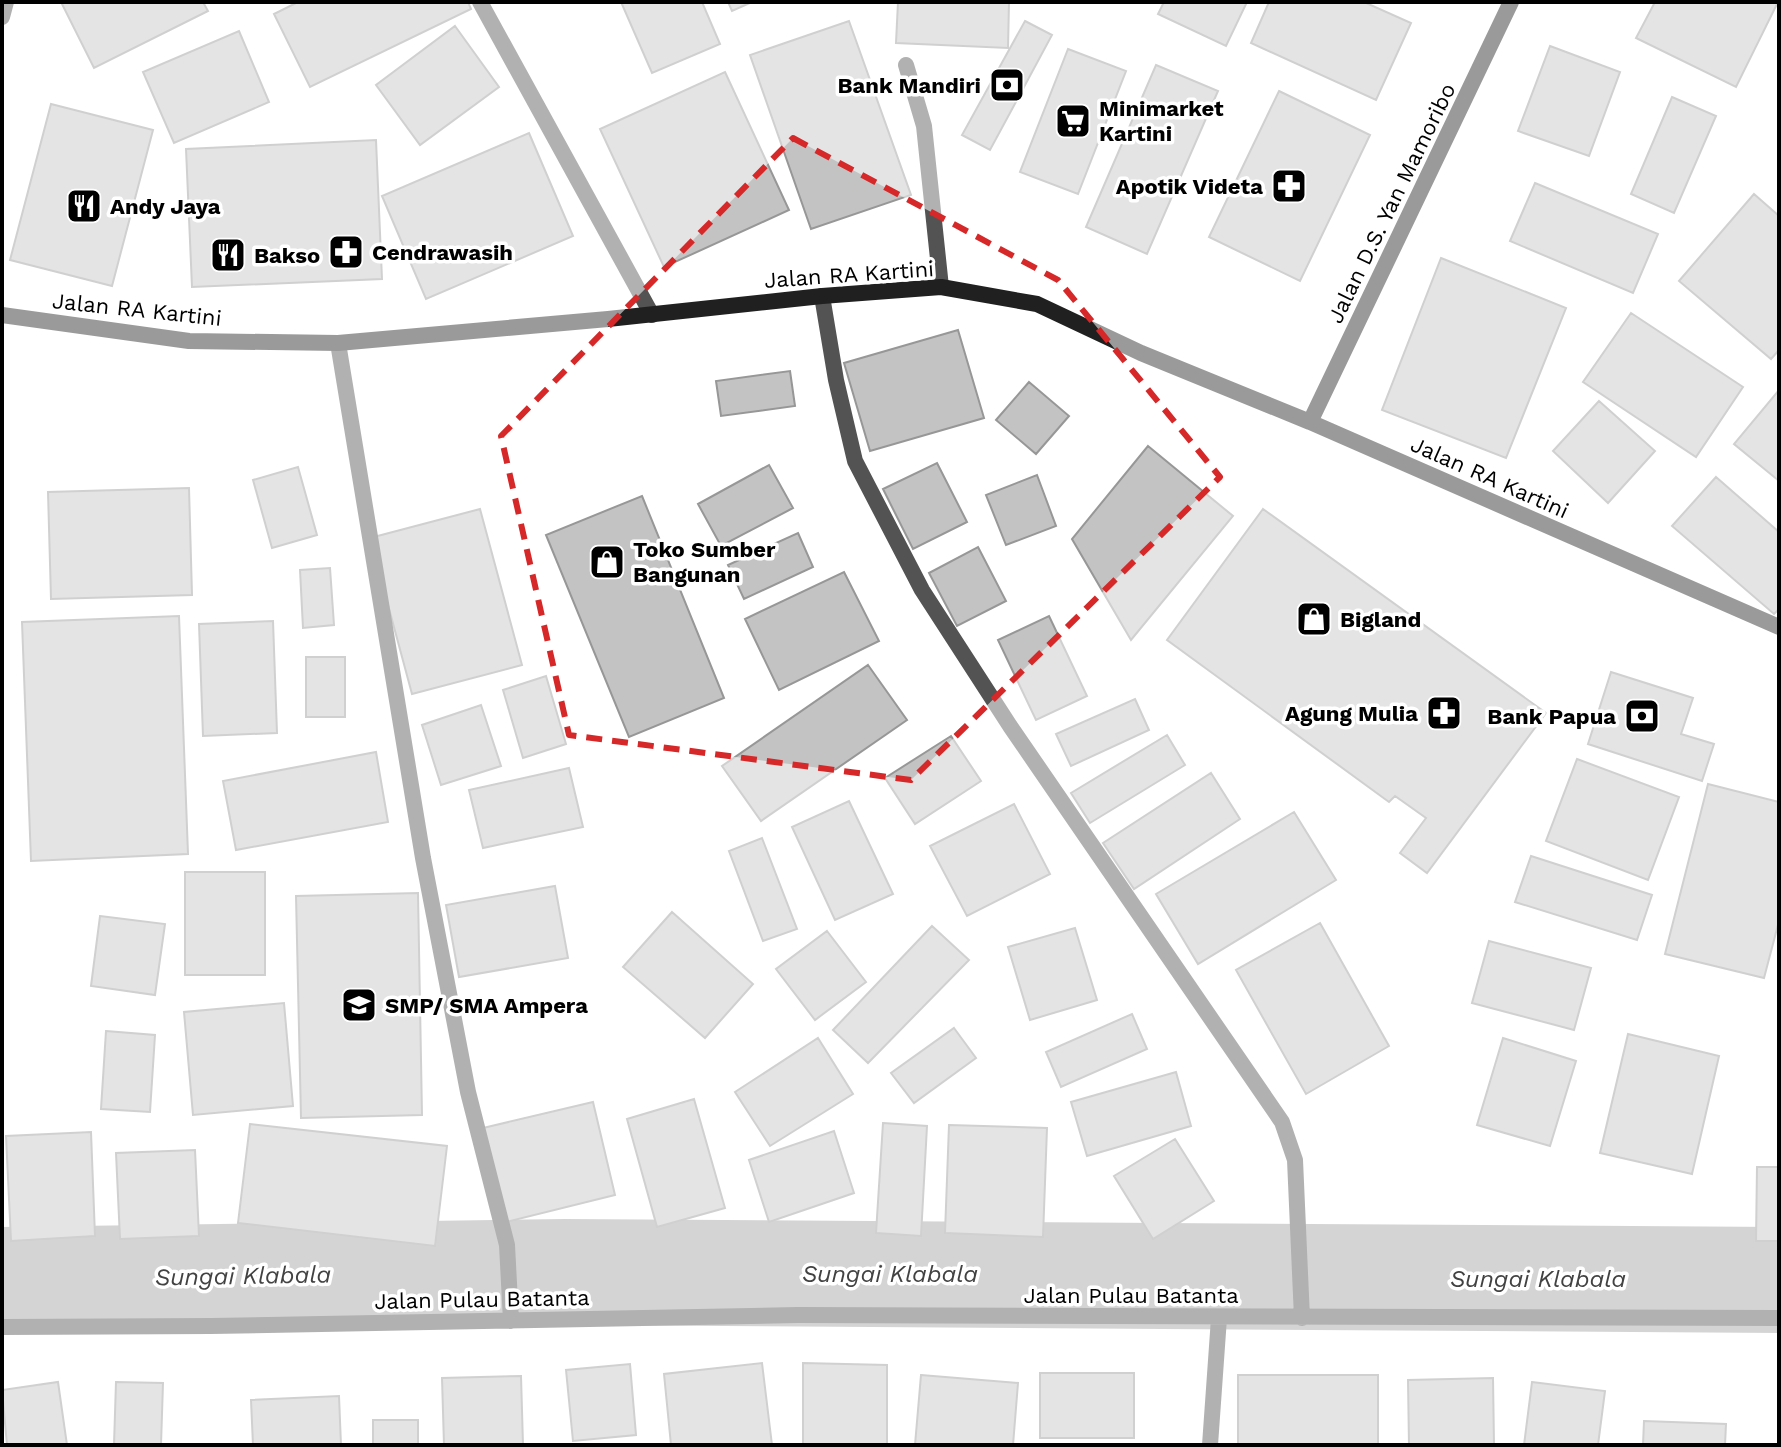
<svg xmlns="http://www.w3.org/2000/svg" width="1781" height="1447" font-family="'Work Sans',sans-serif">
<rect width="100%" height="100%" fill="#fff"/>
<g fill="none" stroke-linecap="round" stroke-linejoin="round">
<!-- river -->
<path stroke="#a1a1a1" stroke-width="106" d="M 2,1280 L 566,1272 L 1779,1280"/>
</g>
<!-- building -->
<path fill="#c3c3c3" stroke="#979797" stroke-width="2" d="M 61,2 L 203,2 L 208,11 L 94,68 Z
M 298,2 L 468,2 L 471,9 L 310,87 L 274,14 Z
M 621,2 L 702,2 L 720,44 L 652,73 Z
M 728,2 L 752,2 L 732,11 Z
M 898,2 L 1009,2 L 1008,48 L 896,43 Z
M 1164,2 L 1247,2 L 1226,46 L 1158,14 Z
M 1269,2 L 1364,2 L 1411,23 L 1376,100 L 1251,43 Z
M 1655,2 L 1778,2 L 1736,87 L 1636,38 Z
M 849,21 L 911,195 L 811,229 L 750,55 Z
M 1025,21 L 1052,35 L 990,150 L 962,135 Z
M 455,26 L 499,87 L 420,145 L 376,85 Z
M 239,31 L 269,102 L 174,143 L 143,72 Z
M 1550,46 L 1620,72 L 1589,156 L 1518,131 Z
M 1068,49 L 1126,71 L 1078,194 L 1020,172 Z
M 1156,65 L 1218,91 L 1147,254 L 1086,227 Z
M 725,72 L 789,210 L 664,267 L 600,129 Z
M 1279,91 L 1370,135 L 1300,281 L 1209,237 Z
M 1672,97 L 1716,116 L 1674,213 L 1631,194 Z
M 51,104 L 153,130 L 112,286 L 10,260 Z
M 529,133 L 573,236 L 426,299 L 382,196 Z
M 376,140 L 382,279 L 192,287 L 186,149 Z
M 1535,183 L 1658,234 L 1633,293 L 1510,241 Z
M 1754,194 L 1779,216 L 1779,350 L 1771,359 L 1679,281 Z
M 1441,258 L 1566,308 L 1506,458 L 1382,410 Z
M 1631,313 L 1743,387 L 1696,457 L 1583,382 Z
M 958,330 L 984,418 L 870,451 L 844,363 Z
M 790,371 L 795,406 L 721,416 L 716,381 Z
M 1029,382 L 1069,416 L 1036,454 L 996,420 Z
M 1779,390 L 1779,481 L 1734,444 Z
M 1599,401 L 1655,451 L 1608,503 L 1553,451 Z
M 1148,446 L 1233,516 L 1131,640 L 1072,539 Z
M 937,463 L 967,522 L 913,549 L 883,489 Z
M 769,465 L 793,508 L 721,546 L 698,504 Z
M 298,467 L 317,535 L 272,548 L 253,480 Z
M 1037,475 L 1056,526 L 1006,545 L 986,495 Z
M 1716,477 L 1779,532 L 1779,609 L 1774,614 L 1672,526 Z
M 189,488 L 192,595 L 51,599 L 48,492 Z
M 642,496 L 724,698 L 629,737 L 546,535 Z
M 480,509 L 522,665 L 412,694 L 370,538 Z
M 1263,509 L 1546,713 L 1427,873 L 1400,853 L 1426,818 L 1395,796 L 1389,802 L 1167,640 Z
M 798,533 L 813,567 L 744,599 L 728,565 Z
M 978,547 L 1006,601 L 957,626 L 929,573 Z
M 330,568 L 334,625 L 303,628 L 300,570 Z
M 844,572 L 879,641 L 779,690 L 745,619 Z
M 179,616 L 188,854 L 31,861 L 22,622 Z
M 1049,616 L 1087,696 L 1036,720 L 998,640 Z
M 273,621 L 277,733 L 203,736 L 199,624 Z
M 306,657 L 345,657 L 345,717 L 306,717 Z
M 868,665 L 907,720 L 761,821 L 722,766 Z
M 1611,672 L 1693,698 L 1681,734 L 1714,744 L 1702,781 L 1588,744 Z
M 546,676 L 566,744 L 523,758 L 503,690 Z
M 1135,699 L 1149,730 L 1071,766 L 1056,734 Z
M 481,705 L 501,766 L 441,785 L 422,725 Z
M 1167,735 L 1185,765 L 1090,823 L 1071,793 Z
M 951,736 L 981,781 L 915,824 L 885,778 Z
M 376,752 L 388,822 L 236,850 L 223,781 Z
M 1577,759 L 1679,797 L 1648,880 L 1546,841 Z
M 569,768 L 583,827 L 483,848 L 469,790 Z
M 1211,773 L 1240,819 L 1134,889 L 1103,843 Z
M 1708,784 L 1779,802 L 1779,921 L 1764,978 L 1665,954 Z
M 849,801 L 893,894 L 835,920 L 792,827 Z
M 1014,804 L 1050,874 L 967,916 L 930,846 Z
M 1294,812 L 1336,880 L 1198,964 L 1156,894 Z
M 762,838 L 797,929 L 763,941 L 729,851 Z
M 1531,856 L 1652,895 L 1637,940 L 1515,902 Z
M 185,872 L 265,872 L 265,975 L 185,975 Z
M 555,886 L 568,958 L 459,977 L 446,905 Z
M 418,893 L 422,1115 L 301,1118 L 296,896 Z
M 672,912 L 753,984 L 705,1038 L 623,967 Z
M 100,916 L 165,924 L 155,995 L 91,986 Z
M 1320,923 L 1389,1046 L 1306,1094 L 1236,970 Z
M 932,926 L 969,960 L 868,1063 L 833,1030 Z
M 1075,928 L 1097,1000 L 1030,1020 L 1008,947 Z
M 827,931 L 866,982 L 815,1020 L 776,969 Z
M 1489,941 L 1591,968 L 1574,1030 L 1472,1003 Z
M 284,1003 L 293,1106 L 193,1115 L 184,1012 Z
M 1132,1014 L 1147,1049 L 1061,1087 L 1046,1052 Z
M 954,1028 L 976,1058 L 914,1103 L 891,1073 Z
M 106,1031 L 155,1035 L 150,1112 L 101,1109 Z
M 1628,1034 L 1719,1056 L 1692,1174 L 1600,1153 Z
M 818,1038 L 853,1094 L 770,1146 L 735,1092 Z
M 1503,1038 L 1576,1061 L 1550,1146 L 1477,1125 Z
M 1176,1072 L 1191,1126 L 1087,1156 L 1071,1102 Z
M 694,1099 L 725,1208 L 657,1227 L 627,1119 Z
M 593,1102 L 615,1195 L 506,1222 L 483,1128 Z
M 883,1123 L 927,1126 L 921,1236 L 876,1233 Z
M 250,1124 L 447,1146 L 435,1246 L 238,1223 Z
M 949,1125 L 1047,1128 L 1043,1237 L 945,1233 Z
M 834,1131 L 854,1193 L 769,1222 L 749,1160 Z
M 91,1132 L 95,1236 L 11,1241 L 6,1136 Z
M 1175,1139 L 1214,1201 L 1153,1239 L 1114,1176 Z
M 195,1150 L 199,1236 L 120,1239 L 116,1153 Z
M 1757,1167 L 1779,1167 L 1779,1241 L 1756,1241 Z
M 762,1363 L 772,1445 L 671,1445 L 664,1374 Z
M 803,1363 L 887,1365 L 887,1445 L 803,1445 Z
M 630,1364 L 636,1435 L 573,1441 L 566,1370 Z
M 1040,1373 L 1134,1373 L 1134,1438 L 1040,1438 Z
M 921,1375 L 1018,1383 L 1013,1445 L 915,1445 Z
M 1238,1375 L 1378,1375 L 1378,1445 L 1238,1445 Z
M 521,1376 L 523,1445 L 444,1445 L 442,1378 Z
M 1493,1378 L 1494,1445 L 1409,1445 L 1408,1380 Z
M 58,1382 L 67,1445 L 7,1445 L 2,1390 Z
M 116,1382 L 163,1383 L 161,1445 L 114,1445 Z
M 1532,1382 L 1605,1391 L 1598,1445 L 1524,1445 Z
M 339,1396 L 341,1445 L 253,1445 L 251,1400 Z
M 373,1420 L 418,1420 L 418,1445 L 373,1445 Z
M 1644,1421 L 1726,1424 L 1725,1445 L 1643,1445 Z"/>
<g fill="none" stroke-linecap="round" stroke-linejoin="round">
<!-- lane -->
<path stroke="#535353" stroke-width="16" d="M 906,65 L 924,126 L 941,287"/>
<!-- street -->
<path stroke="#535353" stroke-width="16" d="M 480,2 L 652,315
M 2,17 L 6,2
M 822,296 L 836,380 L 855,461 L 922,590 L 1010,726 L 1282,1122 L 1295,1160 L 1302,1318
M 338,343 L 423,858 L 468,1092 L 507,1245 L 511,1321
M 2,1327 L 211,1326 L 798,1315 L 1779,1318
M 1210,1445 L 1219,1318"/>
<!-- secondary -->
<path stroke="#202020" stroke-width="16" d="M 2,315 L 189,341 L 338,343 L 608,319 L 822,296 L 941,287 L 1037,304 L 1141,353 L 1310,422 L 1779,627
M 1310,422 L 1511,2"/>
</g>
<!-- marked area -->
<path d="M0 0H1781V1447H0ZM 793,138 L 1058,280 L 1220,477 L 911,780 L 569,735 L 501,436 Z" fill="#fff" fill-opacity=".55" fill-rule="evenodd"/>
<path fill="none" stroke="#d62828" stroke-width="6" stroke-dasharray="16 10" stroke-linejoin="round" d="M 793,138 L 1058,280 L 1220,477 L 911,780 L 569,735 L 501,436 Z"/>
<!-- icons -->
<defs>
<symbol id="bank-square" viewBox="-11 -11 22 22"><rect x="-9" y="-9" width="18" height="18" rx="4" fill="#000" stroke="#fff"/><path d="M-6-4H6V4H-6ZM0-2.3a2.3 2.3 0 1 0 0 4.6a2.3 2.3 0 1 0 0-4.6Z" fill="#fff"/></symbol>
<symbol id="supermarket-square" viewBox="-11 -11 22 22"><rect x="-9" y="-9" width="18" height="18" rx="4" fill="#000" stroke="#fff"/><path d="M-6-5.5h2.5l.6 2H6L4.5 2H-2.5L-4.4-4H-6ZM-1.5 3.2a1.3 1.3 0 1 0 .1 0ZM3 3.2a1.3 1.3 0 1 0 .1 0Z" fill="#fff"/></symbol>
<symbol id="pharmacy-square" viewBox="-11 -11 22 22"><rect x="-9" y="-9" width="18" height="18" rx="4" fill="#000" stroke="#fff"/><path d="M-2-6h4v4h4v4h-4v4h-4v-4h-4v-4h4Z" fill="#fff"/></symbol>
<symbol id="restaurant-square" viewBox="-11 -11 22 22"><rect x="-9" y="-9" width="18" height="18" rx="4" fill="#000" stroke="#fff"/><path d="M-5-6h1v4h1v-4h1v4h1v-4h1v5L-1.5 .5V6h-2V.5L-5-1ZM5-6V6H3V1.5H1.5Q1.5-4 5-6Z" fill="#fff"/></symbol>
<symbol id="shop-square" viewBox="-11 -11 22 22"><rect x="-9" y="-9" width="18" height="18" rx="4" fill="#000" stroke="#fff"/><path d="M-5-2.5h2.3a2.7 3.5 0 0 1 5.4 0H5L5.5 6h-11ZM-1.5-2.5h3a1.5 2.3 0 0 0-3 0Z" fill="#fff"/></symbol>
<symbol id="school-square" viewBox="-11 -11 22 22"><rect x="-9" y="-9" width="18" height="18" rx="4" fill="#000" stroke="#fff"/><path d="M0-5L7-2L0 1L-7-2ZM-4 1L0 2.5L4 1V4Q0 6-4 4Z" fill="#fff"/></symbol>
</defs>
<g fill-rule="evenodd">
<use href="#bank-square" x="987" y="65" width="40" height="40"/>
<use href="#supermarket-square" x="1053" y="101" width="40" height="40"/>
<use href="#pharmacy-square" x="1269" y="166" width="40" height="40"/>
<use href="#restaurant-square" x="64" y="186" width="40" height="40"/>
<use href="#pharmacy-square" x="326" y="232" width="40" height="40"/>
<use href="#restaurant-square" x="208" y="235" width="40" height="40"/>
<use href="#shop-square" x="587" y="542" width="40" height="40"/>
<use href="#shop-square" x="1294" y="599" width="40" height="40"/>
<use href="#pharmacy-square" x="1424" y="693" width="40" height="40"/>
<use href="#bank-square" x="1622" y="696" width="40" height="40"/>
<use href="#school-square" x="339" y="985" width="40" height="40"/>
</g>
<g text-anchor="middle" stroke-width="7" stroke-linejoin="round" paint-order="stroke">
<!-- poi labels -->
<g font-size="22" font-weight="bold" fill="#000" stroke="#fff" text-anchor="start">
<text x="981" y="93" text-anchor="end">Bank Mandiri</text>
<text x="1099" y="116">Minimarket<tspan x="1099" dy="25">Kartini</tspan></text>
<text x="1263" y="194" text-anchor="end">Apotik Videta</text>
<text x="110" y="214">Andy Jaya</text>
<text x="372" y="260">Cendrawasih</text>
<text x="254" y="263">Bakso</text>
<text x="633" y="557">Toko Sumber<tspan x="633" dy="25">Bangunan</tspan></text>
<text x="1340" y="627">Bigland</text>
<text x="1418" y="721" text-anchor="end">Agung Mulia</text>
<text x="1616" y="724" text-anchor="end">Bank Papua</text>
<text x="385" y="1013">SMP/ SMA Ampera</text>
</g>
<!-- street labels -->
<g font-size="22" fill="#000" stroke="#fff">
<text transform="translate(1391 203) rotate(-64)" y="8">Jalan D.S. Yan Mamoribo</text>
<text transform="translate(849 274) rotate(-4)" y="8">Jalan RA Kartini</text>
<text transform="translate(137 309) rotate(6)" y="8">Jalan RA Kartini</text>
<text transform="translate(1490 477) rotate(24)" y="8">Jalan RA Kartini</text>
<text x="1131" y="1303">Jalan Pulau Batanta</text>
<text transform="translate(482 1299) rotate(-1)" y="8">Jalan Pulau Batanta</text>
</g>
<!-- water labels -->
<g font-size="24" font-style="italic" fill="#424242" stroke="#fff">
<text x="890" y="1282">Sungai Klabala</text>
<text transform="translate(243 1276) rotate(-1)" y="8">Sungai Klabala</text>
<text x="1538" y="1287">Sungai Klabala</text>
</g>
</g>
<!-- border -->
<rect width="1781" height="1447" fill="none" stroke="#000000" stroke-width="8"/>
</svg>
